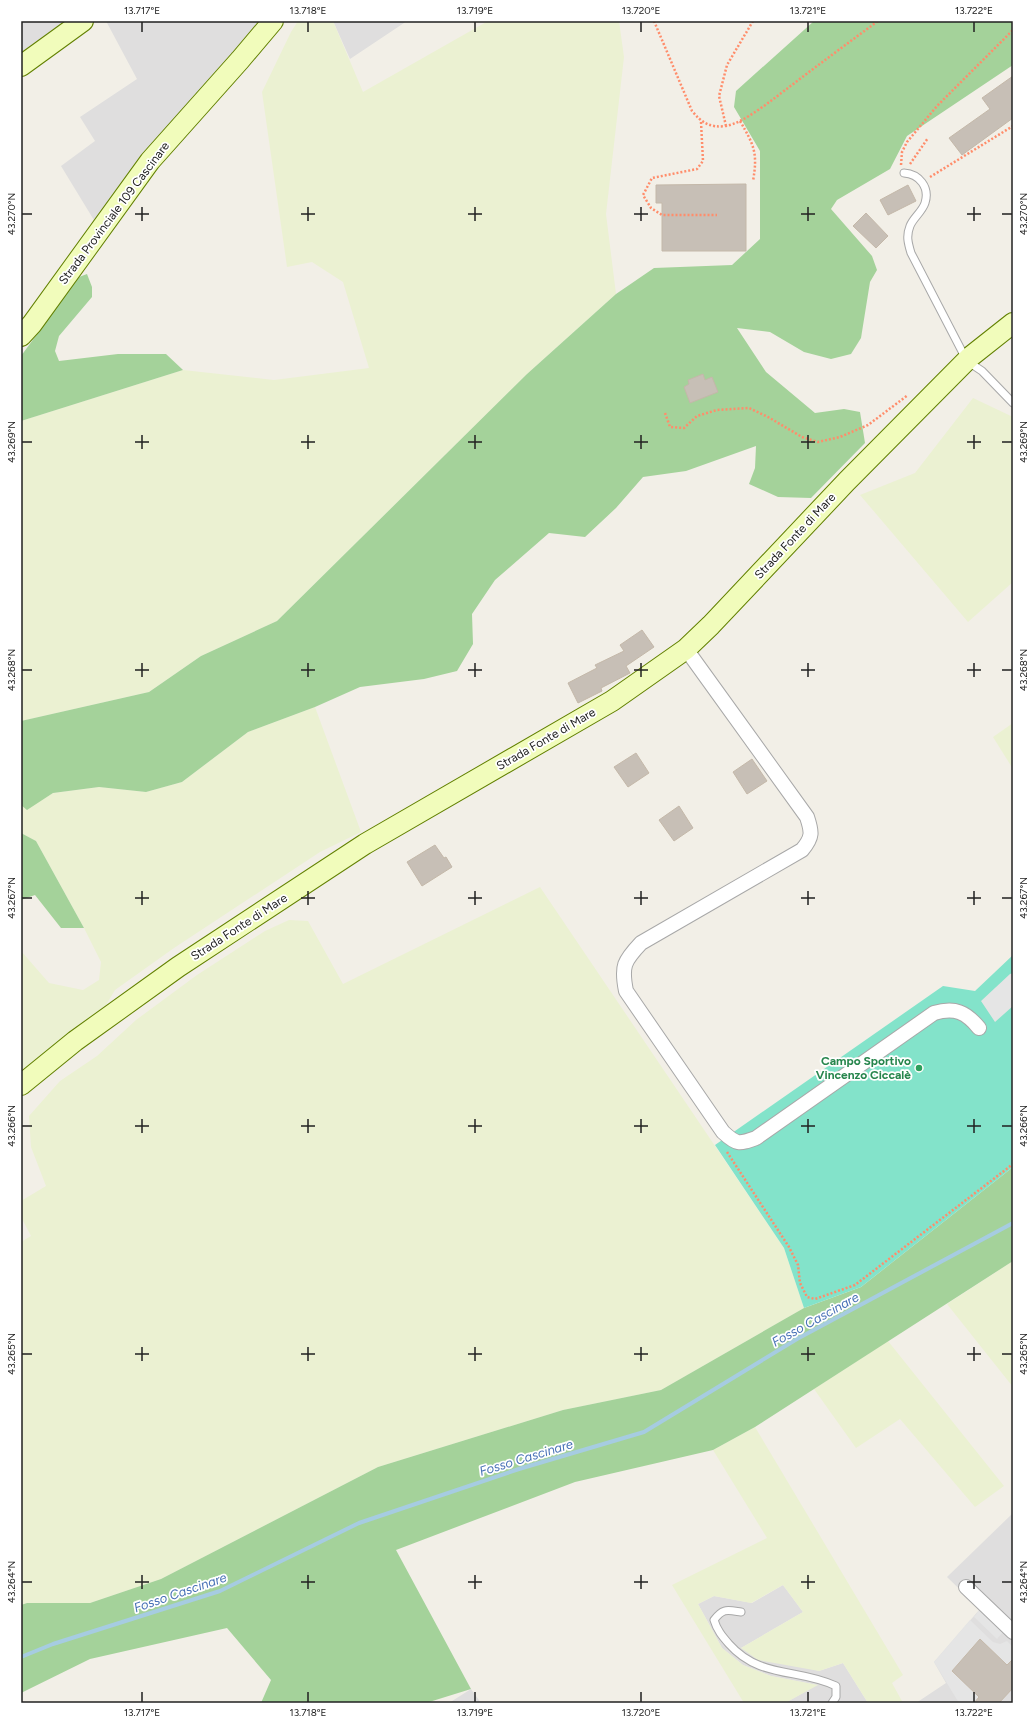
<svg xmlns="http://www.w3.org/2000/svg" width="1034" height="1724" font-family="Figtree,sans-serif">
<rect width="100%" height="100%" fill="#f2efe7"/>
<!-- residential -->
<path fill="#dfdede" d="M 21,21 L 65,21 L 21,53 Z
M 106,21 L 273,21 L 100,230 L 61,166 L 95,141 L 80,117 L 137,79 Z
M 333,21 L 407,21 L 350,59 Z
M 1013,1513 L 1013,1703 L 916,1703 L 946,1683 L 934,1662 L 980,1609 L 947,1577 Z
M 783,1585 L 803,1612 L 741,1648 L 819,1671 L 843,1663 L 868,1703 L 785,1703 L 817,1685 L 771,1676 L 743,1665 L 722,1648 L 698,1604 L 714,1596 L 752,1603 Z
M 471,1689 L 481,1703 L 449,1703 Z"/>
<!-- farmland -->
<path fill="#ebf1d2" d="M 298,21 L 333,21 L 363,92 L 488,21 L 619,21 L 624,57 L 606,214 L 616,294 L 527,374 L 277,621 L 201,656 L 149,692 L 21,721 L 21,421 L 183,370 L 274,380 L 369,368 L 343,282 L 312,262 L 287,267 L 262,92 L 291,32 Z
M 973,398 L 1013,417 L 1013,582 L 968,622 L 860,495 L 915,473 Z
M 315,707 L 361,832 L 320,852 L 174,948 L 115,990 L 106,1005 L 21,1072 L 21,951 L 49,983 L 83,990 L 99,980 L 101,962 L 84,928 L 36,841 L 21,833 L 21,805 L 27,809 L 53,793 L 99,787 L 146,792 L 182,782 L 248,732 Z
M 1013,723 L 1013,769 L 993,737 Z
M 540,887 L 784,1248 L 804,1308 L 661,1390 L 563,1410 L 378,1467 L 161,1579 L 90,1603 L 27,1603 L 21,1605 L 21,1242 L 31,1236 L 21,1217 L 21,1201 L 46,1186 L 31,1147 L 29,1116 L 60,1081 L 97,1056 L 136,1020 L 197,975 L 265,931 L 289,920 L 308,921 L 343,984 Z
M 1013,1261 L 1013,1387 L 947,1304 Z
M 888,1341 L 1004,1486 L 975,1507 L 900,1419 L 856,1448 L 814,1389 Z
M 755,1427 L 903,1675 L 892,1683 L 903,1703 L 868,1703 L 843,1663 L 819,1671 L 758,1660 L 741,1648 L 803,1612 L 783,1585 L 751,1603 L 714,1596 L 698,1604 L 722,1648 L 743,1665 L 771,1676 L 818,1685 L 785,1703 L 744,1703 L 672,1585 L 767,1538 L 713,1450 Z"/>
<!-- forest -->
<path fill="#a4d29a" d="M 814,21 L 1013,21 L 1013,65 L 907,136 L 890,169 L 837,200 L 831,209 L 872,256 L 877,270 L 870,282 L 861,338 L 851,354 L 831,359 L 804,352 L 770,332 L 737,328 L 766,372 L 815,413 L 844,409 L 860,412 L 865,443 L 811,498 L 778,497 L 749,484 L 755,468 L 756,446 L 686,471 L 643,477 L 616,508 L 585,537 L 549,533 L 495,580 L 472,614 L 473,644 L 457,671 L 424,679 L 360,687 L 315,707 L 248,732 L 182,782 L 146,792 L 99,787 L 53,793 L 27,810 L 21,805 L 21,721 L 149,692 L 201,656 L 277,621 L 527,374 L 616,294 L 654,268 L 732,265 L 760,239 L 760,151 L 734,107 L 736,91 Z
M 87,274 L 92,287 L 92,297 L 59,336 L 55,351 L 59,361 L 118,354 L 166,354 L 183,370 L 21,421 L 21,356 L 79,277 Z
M 21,833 L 36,841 L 84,928 L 61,928 L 35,895 L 21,900 Z
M 1013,1167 L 1013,1261 L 755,1427 L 713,1450 L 575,1482 L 396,1550 L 471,1689 L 426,1703 L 261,1703 L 271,1680 L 227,1628 L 90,1659 L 21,1693 L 21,1605 L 27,1603 L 90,1603 L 161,1579 L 378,1467 L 563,1410 L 661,1390 L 804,1308 L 861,1287 Z"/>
<!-- pitch -->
<path fill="#83e3ca" d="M 1013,955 L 1013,1167 L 861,1287 L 804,1308 L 784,1248 L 715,1145 L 943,986 L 975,991 Z"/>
<!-- parking -->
<path fill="#e5e5e5" d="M 1013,973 L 1013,1006 L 995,1022 L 981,1001 L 1010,974 Z
M 980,1609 L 1003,1632 L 997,1639 L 974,1617 Z
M 970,1620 L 993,1642 L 1000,1644 L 1007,1641 L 1013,1647 L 1013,1659 L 1007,1666 L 980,1639 L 952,1671 L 967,1686 L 974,1678 L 981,1695 L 974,1703 L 959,1703 L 934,1662 Z"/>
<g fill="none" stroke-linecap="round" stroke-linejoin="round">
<!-- stream -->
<path stroke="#a6cce1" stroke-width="4" d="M 21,1657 L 53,1644 L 220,1591 L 359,1523 L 519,1469 L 644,1432 L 797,1339 L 1013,1223"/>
</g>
<!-- building -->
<path fill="#c7bfb6" stroke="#c4b8a9" d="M 1013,76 L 1013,118 L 962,155 L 949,138 L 990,109 L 982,98 Z
M 746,184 L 746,251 L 662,251 L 662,203 L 656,203 L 656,185 Z
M 908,185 L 916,201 L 888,215 L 880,200 Z
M 866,213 L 888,236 L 876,248 L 853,226 Z
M 703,374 L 705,380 L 712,377 L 718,392 L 690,403 L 684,387 L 689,384 L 688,380 Z
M 642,630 L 654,647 L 626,666 L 630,673 L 601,688 L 602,691 L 578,703 L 568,683 L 597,668 L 595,665 L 624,651 L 620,645 Z
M 636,753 L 649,773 L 628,787 L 614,767 Z
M 752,759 L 767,781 L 747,794 L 733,772 Z
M 679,806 L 693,828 L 674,841 L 659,820 Z
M 435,845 L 444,858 L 446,857 L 452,867 L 422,886 L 407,862 Z
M 980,1639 L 1007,1665 L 1013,1659 L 1013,1688 L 999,1703 L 974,1703 L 979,1697 L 952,1671 Z"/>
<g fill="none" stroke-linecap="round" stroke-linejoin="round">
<defs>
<path id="lane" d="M 904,173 C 919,174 930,187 925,203 C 922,212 913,218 910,226 C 906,236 908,243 911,253 L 967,361 L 982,371 L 1013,403
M 741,1612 C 727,1610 723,1608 714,1620 C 717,1630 722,1636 729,1644 C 760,1679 798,1668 836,1686 L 836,1697 L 832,1703"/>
<path id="street" d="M 686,649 L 807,817 C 812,832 813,837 802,850 L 641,943 C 624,961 621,966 626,991 L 723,1132 C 737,1145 739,1144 756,1138 L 934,1013 C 955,1007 966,1012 979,1028
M 966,1587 L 1013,1632"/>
<path id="secondary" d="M 21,66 L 83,21
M 21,336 L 32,324 L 150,161 L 240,60 L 273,21
M 21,1085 L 75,1041 L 178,967 L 365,844 L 612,701 L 686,649 L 711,625 L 847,481 L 970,357 L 1013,323"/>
</defs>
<!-- lane casing -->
<use href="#lane" stroke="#a8a8a8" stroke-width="9"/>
<!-- street casing -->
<use href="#street" stroke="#a8a8a8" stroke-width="16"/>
<!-- secondary casing -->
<use href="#secondary" stroke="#628000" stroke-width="22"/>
<!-- path -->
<path stroke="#ff8d6b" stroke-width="2.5" stroke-dasharray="2 2" stroke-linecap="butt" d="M 654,21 L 692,111 C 702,123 710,128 726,126 C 744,123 773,99 788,88 C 818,65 848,43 878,21
M 740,121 C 754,145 758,153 753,181
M 701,122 L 703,161 L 697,169 L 652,178 L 643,195 L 651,208 L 662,215 L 717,215
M 726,126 L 719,96 L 727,65 L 753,21
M 910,164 L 928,138
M 901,165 L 902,152 L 907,142 L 937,106 L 1013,30
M 930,177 L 1013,126
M 665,413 L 670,427 L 684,428 L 697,416 L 717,410 L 749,408 L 768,417 L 802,437 L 818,442 L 840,437 L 868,425 L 908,395
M 727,1152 L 789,1247 L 798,1265 L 800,1283 L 807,1297 L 815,1299 L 855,1285 L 1013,1164"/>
<!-- lane -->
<use href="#lane" stroke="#fff" stroke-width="7"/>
<!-- street -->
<use href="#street" stroke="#fff" stroke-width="14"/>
<!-- secondary -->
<use href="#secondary" stroke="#f1fcbb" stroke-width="20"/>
</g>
<!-- ticks -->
<path fill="none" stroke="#212121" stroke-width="1.5" d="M 142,22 L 142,32M 308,22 L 308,32M 475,22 L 475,32M 641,22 L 641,32M 808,22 L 808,32M 974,22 L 974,32M 142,207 L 142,221M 308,207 L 308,221M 475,207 L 475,221M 641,207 L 641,221M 808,207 L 808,221M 974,207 L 974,221M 22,214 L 32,214M 135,214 L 149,214M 301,214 L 315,214M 468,214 L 482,214M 634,214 L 648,214M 801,214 L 815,214M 967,214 L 981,214M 1002,214 L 1012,214M 142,435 L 142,449M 308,435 L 308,449M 475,435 L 475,449M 641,435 L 641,449M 808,435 L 808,449M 974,435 L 974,449M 22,442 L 32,442M 135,442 L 149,442M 301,442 L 315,442M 468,442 L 482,442M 634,442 L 648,442M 801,442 L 815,442M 967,442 L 981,442M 1002,442 L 1012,442M 142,663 L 142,677M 308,663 L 308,677M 475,663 L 475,677M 641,663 L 641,677M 808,663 L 808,677M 974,663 L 974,677M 22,670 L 32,670M 135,670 L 149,670M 301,670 L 315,670M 468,670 L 482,670M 634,670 L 648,670M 801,670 L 815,670M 967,670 L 981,670M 1002,670 L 1012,670M 142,891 L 142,905M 308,891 L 308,905M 475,891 L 475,905M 641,891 L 641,905M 808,891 L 808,905M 974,891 L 974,905M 22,898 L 32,898M 135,898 L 149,898M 301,898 L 315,898M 468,898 L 482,898M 634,898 L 648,898M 801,898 L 815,898M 967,898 L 981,898M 1002,898 L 1012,898M 142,1119 L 142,1133M 308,1119 L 308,1133M 475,1119 L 475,1133M 641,1119 L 641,1133M 808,1119 L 808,1133M 974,1119 L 974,1133M 22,1126 L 32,1126M 135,1126 L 149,1126M 301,1126 L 315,1126M 468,1126 L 482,1126M 634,1126 L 648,1126M 801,1126 L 815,1126M 967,1126 L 981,1126M 1002,1126 L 1012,1126M 142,1347 L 142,1361M 308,1347 L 308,1361M 475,1347 L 475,1361M 641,1347 L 641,1361M 808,1347 L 808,1361M 974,1347 L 974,1361M 22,1354 L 32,1354M 135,1354 L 149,1354M 301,1354 L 315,1354M 468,1354 L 482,1354M 634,1354 L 648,1354M 801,1354 L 815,1354M 967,1354 L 981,1354M 1002,1354 L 1012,1354M 142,1575 L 142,1589M 308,1575 L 308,1589M 475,1575 L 475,1589M 641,1575 L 641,1589M 808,1575 L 808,1589M 974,1575 L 974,1589M 22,1582 L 32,1582M 135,1582 L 149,1582M 301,1582 L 315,1582M 468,1582 L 482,1582M 634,1582 L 648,1582M 801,1582 L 815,1582M 967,1582 L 981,1582M 1002,1582 L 1012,1582M 142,1692 L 142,1702M 308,1692 L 308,1702M 475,1692 L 475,1702M 641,1692 L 641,1702M 808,1692 L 808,1702M 974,1692 L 974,1702"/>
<!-- markers -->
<circle fill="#2e9e5b" stroke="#fff" stroke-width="1.5" cx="919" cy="1068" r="4"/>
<g text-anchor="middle" stroke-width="3.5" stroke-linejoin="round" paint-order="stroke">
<!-- street labels -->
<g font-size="12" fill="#212121" stroke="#fff">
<text transform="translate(114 213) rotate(-53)" y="4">Strada Provinciale 109 Cascinare</text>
<text transform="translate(795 536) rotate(-47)" y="4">Strada Fonte di Mare</text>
<text transform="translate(546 739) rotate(-30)" y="4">Strada Fonte di Mare</text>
<text transform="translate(239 927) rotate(-33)" y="4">Strada Fonte di Mare</text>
</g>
<!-- leisure labels -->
<g font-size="12" font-weight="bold" fill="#27864d" stroke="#fff" text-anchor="end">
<text x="911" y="1065">Campo Sportivo<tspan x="911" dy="14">Vincenzo Ciccalè</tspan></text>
</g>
<!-- water labels -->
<g font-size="13" font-style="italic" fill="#4871b6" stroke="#fff">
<text transform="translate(815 1319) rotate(-29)" y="5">Fosso Cascinare</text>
<text transform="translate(526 1457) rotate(-17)" y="5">Fosso Cascinare</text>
<text transform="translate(180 1592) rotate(-19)" y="5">Fosso Cascinare</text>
</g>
</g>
<!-- border -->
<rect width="1034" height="1724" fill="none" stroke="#ffffff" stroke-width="44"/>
<rect x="22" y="22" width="990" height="1680" fill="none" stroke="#212121" stroke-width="1.5"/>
<g font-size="10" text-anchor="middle" fill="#212121">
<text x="142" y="14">13.717°E</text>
<text x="308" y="14">13.718°E</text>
<text x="475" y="14">13.719°E</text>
<text x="641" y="14">13.720°E</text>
<text x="808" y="14">13.721°E</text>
<text x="974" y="14">13.722°E</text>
<text transform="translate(11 214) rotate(-90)" y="4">43.270°N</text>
<text transform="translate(1023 214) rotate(-90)" y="4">43.270°N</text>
<text transform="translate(11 442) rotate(-90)" y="4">43.269°N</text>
<text transform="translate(1023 442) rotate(-90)" y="4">43.269°N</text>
<text transform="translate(11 670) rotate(-90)" y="4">43.268°N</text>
<text transform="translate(1023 670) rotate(-90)" y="4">43.268°N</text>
<text transform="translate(11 898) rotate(-90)" y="4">43.267°N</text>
<text transform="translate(1023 898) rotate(-90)" y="4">43.267°N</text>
<text transform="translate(11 1126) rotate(-90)" y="4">43.266°N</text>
<text transform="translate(1023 1126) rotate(-90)" y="4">43.266°N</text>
<text transform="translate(11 1354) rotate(-90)" y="4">43.265°N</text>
<text transform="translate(1023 1354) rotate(-90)" y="4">43.265°N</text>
<text transform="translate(11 1582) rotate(-90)" y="4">43.264°N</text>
<text transform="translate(1023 1582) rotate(-90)" y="4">43.264°N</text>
<text x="142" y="1716">13.717°E</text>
<text x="308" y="1716">13.718°E</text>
<text x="475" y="1716">13.719°E</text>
<text x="641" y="1716">13.720°E</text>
<text x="808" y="1716">13.721°E</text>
<text x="974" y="1716">13.722°E</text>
</g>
</svg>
